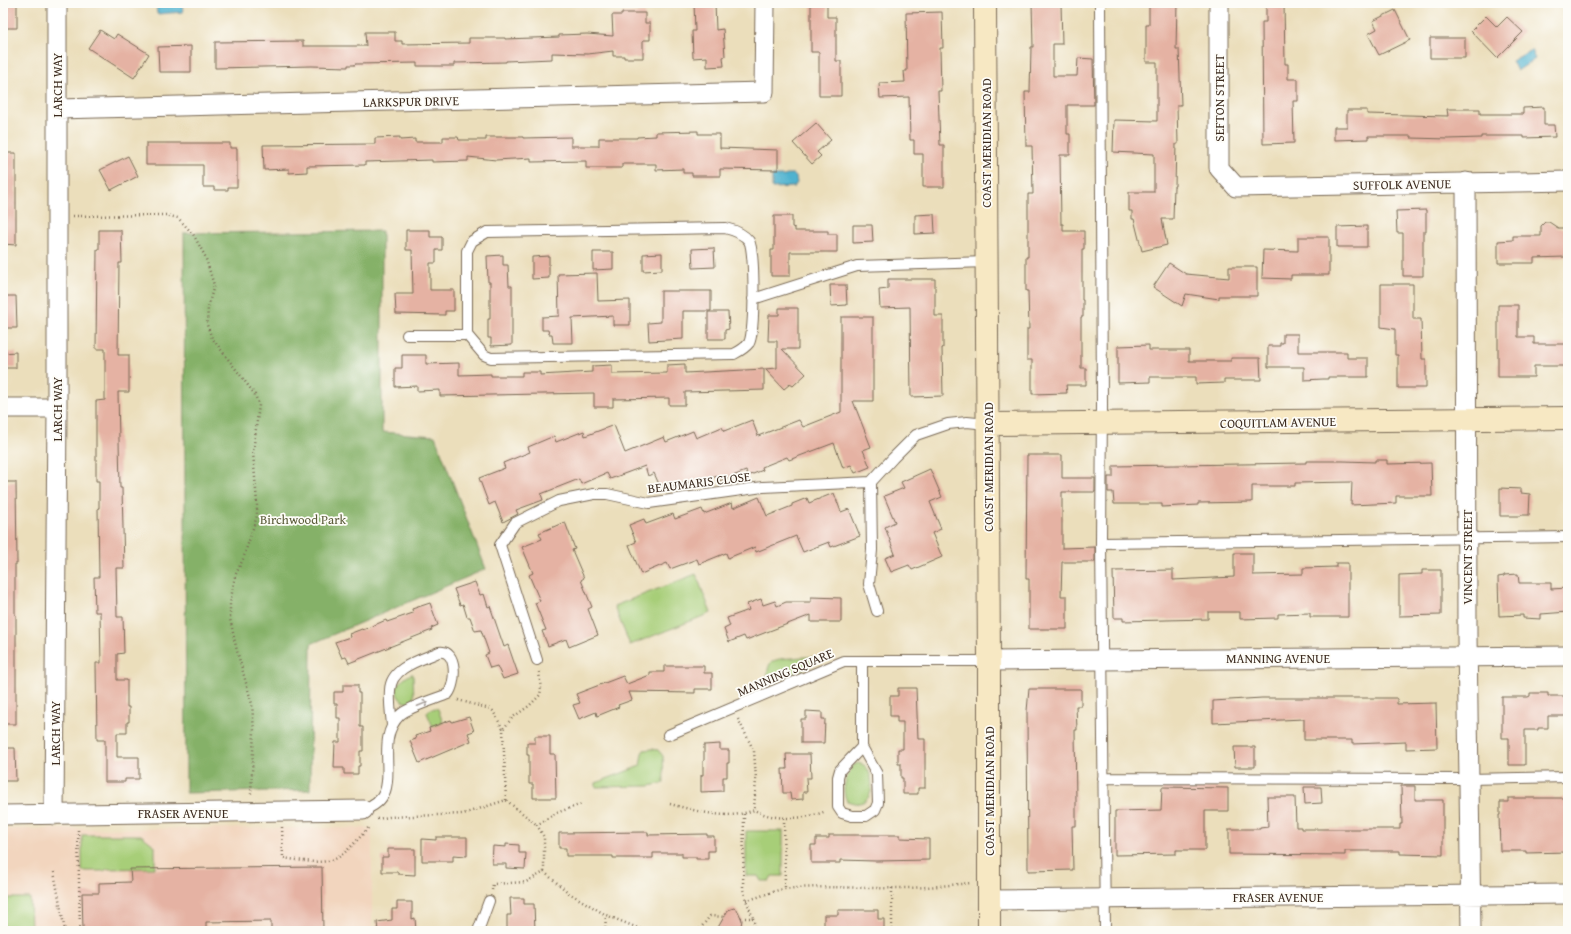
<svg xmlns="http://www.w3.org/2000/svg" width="1571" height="934" font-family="'Gentium Book Plus',serif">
<rect width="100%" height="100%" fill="#fdfcf7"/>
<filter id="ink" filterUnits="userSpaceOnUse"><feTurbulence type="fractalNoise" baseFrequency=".025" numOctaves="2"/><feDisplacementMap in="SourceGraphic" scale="8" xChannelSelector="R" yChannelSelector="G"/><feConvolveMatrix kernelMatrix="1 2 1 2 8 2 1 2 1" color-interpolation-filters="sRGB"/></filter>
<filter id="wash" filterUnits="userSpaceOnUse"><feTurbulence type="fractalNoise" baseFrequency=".012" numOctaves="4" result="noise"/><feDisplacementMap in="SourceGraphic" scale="16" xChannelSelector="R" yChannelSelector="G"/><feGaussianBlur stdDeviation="0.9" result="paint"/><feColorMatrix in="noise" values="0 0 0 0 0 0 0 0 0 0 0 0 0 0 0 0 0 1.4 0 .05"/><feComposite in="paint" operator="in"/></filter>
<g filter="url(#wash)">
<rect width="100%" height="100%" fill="#ebdebb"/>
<!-- built -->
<path fill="#f2d5be" d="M 372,828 L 372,931 L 3,931 L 3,829 Z"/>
<!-- green -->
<path fill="#a7ce78" stroke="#717c4b" d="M 696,574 L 711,613 L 630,645 L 614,606 Z
M 815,657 L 818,660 L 816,663 L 776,682 L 773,683 L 768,679 C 766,659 775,659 792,658 C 799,657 807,657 815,657 Z
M 411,674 L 413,674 L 414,702 C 406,705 395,699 397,688 C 398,683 406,677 411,674 Z
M 435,708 L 438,709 L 443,723 L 433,727 L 427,713 L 429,710 Z
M 652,749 L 658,750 L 663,756 L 664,783 L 649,786 L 596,787 L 596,783 L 640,766 L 642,753 L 644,750 Z
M 858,763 C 858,763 864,765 864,765 C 874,773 876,801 859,803 C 855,804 851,802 847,801 C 840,788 847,778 852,766 Z
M 746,831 L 783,831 L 783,876 L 772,876 L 769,881 L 761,881 L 758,876 L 746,876 Z
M 82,835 L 141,835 L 155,846 L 155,868 L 107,869 L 104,871 L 82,871 Z
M 3,898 L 30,898 L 31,931 L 3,931 Z"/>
<!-- forest -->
<path fill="#85b168" stroke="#606e43" d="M 382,231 L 382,432 L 435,436 L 486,569 L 311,644 L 310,790 L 186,793 L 184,233 Z"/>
<!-- water -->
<path fill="#50b2cf" stroke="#466e76" d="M 156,3 L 182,3 L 183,12 L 157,14 Z
M 1531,50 L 1535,59 L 1517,71 L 1512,61 Z
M 788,174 L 793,174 L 796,177 L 797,183 L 794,187 L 772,188 L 772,176 L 785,176 Z"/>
<g id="blocks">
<!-- building -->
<path fill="#e5b2a3" d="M 3,3 L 17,3 L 17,28 L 3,28 Z
M 694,3 L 715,3 L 716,30 L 723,29 L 725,56 L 723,57 L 724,66 L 707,67 L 707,57 L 693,58 L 692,31 L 695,31 Z
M 811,3 L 827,3 L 827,17 L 836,17 L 836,61 L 841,61 L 841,96 L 819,96 L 819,52 L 811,52 Z
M 1032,3 L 1061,3 L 1062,44 L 1053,44 L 1053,76 L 1077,76 L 1078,58 L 1093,59 L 1094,105 L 1067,105 L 1067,134 L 1070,134 L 1070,155 L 1060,155 L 1061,224 L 1063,224 L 1063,231 L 1084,231 L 1084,249 L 1082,249 L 1082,300 L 1083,300 L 1083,317 L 1081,317 L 1081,368 L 1086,368 L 1086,385 L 1066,385 L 1067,393 L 1032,394 L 1032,360 L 1027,360 L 1027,329 L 1029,329 L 1028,291 L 1026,291 L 1026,257 L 1028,257 L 1028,194 L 1033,194 L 1032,146 L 1026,146 L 1025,92 L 1030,92 L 1031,47 L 1033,47 Z
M 1149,3 L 1177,3 L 1176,49 L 1179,49 L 1181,105 L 1177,105 L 1178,144 L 1176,144 L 1175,186 L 1174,186 L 1173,219 L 1162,219 L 1167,245 L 1142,251 L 1134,219 L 1132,219 L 1132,211 L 1129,211 L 1129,192 L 1154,192 L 1154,154 L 1113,152 L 1114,120 L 1157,121 L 1157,62 L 1146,62 L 1146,25 L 1149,25 Z
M 1266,3 L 1284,3 L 1285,64 L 1288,64 L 1288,79 L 1298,79 L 1298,101 L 1293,101 L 1294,143 L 1263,144 L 1262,22 L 1266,22 Z
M 1395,10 L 1410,40 L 1379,55 L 1368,34 L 1377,29 L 1373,21 Z
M 942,12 L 943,48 L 940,48 L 941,91 L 938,91 L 940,145 L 944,145 L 944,187 L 923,187 L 923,154 L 914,154 L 914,140 L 910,140 L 909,97 L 880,98 L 879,83 L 905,82 L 904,71 L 907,71 L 906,13 Z
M 622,13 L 645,13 L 645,23 L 650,23 L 650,40 L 643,40 L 643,58 L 624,58 L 624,56 L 613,56 L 613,51 L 588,54 L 552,53 L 552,59 L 506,61 L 506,62 L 454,63 L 454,66 L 417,66 L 417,63 L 355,64 L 355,65 L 348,65 L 348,67 L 312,66 L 215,68 L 215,42 L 303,41 L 303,46 L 366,46 L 365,32 L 395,32 L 395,41 L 402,41 L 402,44 L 469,43 L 469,38 L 505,38 L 505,39 L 559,37 L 559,35 L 587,34 L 613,36 L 612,15 L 622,15 Z
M 1486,16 L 1497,27 L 1507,17 L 1523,32 L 1497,58 L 1471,31 Z
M 100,30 L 114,39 L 117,34 L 149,54 L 134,78 L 88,48 Z
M 1430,38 L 1465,38 L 1465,58 L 1430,58 Z
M 191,46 L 191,72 L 159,72 L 158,47 Z
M 1544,107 L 1544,125 L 1554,125 L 1555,137 L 1524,138 L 1524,136 L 1481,136 L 1481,138 L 1448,139 L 1411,138 L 1411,136 L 1368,136 L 1368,139 L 1334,140 L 1334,127 L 1347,127 L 1347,110 L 1367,110 L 1367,114 L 1448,116 L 1447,109 L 1480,109 L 1480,114 L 1523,114 L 1523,108 Z
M 816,123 L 831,140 L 817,152 L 821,156 L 812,164 L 793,143 Z
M 698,131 L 698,134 L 720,134 L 720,148 L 778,150 L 778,170 L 720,169 L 720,176 L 692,176 L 692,173 L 683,173 L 683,169 L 656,170 L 656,164 L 622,164 L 622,168 L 586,168 L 586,161 L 531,162 L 531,158 L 496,160 L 468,157 L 468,161 L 432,162 L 432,160 L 365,162 L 365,165 L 307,166 L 307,172 L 289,173 L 289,169 L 264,170 L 263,145 L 375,144 L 375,138 L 400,137 L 400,140 L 415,139 L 415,142 L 443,142 L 443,137 L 458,137 L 459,140 L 486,140 L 486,137 L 523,137 L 523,138 L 571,137 L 571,146 L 599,146 L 599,138 L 637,138 L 637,137 L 656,136 L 656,132 Z
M 146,143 L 230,143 L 230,148 L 237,148 L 237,187 L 228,187 L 228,190 L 214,190 L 214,187 L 203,187 L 203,165 L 146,165 Z
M 3,153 L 16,153 L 16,245 L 3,244 Z
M 128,156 L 138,176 L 111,190 L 100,170 Z
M 1426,210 L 1426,232 L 1423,232 L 1423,276 L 1403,276 L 1403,233 L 1397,233 L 1396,211 Z
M 934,214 L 935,233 L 915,234 L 915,215 Z
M 774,216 L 792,216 L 792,227 L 795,228 L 795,231 L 828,231 L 828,234 L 837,234 L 837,252 L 790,252 L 790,276 L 771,276 L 771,250 L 774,250 Z
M 1545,222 L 1549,222 L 1558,228 L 1568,228 L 1568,253 L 1565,253 L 1565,257 L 1534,258 L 1534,263 L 1498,263 L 1498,241 L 1513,240 L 1513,236 L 1541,236 L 1541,226 Z
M 853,225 L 872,225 L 873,242 L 853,243 Z
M 1367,226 L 1367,247 L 1337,247 L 1337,227 Z
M 99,230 L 121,230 L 122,263 L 119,263 L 118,355 L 129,355 L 129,392 L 118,392 L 120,488 L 122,488 L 124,568 L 116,568 L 117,617 L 123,617 L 124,653 L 117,654 L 117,680 L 127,680 L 127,707 L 129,707 L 129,722 L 127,722 L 127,733 L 117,733 L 117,757 L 139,757 L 139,779 L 125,779 L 125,782 L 105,782 L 105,740 L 97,740 L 96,663 L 101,663 L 100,612 L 95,612 L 94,577 L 99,577 L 98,508 L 99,508 L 99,481 L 96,481 L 96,401 L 105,400 L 105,349 L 96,349 L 97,249 L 99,249 Z
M 406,230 L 430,230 L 430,237 L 442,237 L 442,250 L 436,250 L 436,263 L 430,263 L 430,290 L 454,290 L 454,311 L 445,311 L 445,315 L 396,314 L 395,294 L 413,294 L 412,250 L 406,250 Z
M 1298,237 L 1329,237 L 1329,275 L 1291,275 L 1291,279 L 1262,278 L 1263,250 L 1298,251 Z
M 714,248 L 715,267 L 693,268 L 692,249 Z
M 593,252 L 613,252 L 613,269 L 593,270 Z
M 662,253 L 662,270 L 643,271 L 643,254 Z
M 503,255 L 503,265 L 508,265 L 509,286 L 512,286 L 512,345 L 491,346 L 491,338 L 488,338 L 488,319 L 490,319 L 490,282 L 488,282 L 487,256 Z
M 549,256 L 549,278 L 532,279 L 532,257 Z
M 1169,263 L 1186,274 L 1229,278 L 1229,267 L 1257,267 L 1257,296 L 1219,296 L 1219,299 L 1186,294 L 1182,306 L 1153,287 Z
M 597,273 L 598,301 L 630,300 L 630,325 L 613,325 L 613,316 L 572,318 L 573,343 L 553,343 L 552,334 L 549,334 L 548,330 L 542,330 L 542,317 L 559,316 L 558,274 Z
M 888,279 L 935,279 L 935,316 L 943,316 L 943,348 L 942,348 L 943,396 L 911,397 L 910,307 L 880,308 L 879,290 L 888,289 Z
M 1381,284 L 1413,284 L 1413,319 L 1421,319 L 1422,359 L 1426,359 L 1426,388 L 1398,388 L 1398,355 L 1395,355 L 1395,329 L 1381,327 Z
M 830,285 L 846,285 L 847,305 L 831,306 Z
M 661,291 L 711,291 L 711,311 L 683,311 L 683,339 L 649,341 L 648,323 L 661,322 Z
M 3,296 L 16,296 L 17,328 L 3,328 Z
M 1498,305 L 1518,305 L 1518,337 L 1534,337 L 1534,344 L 1568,344 L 1568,366 L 1534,366 L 1534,377 L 1498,377 Z
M 779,308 L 798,308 L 798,349 L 782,349 L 806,374 L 793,386 L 790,384 L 784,389 L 765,369 L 777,368 L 777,341 L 768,341 L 769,315 L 779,315 Z
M 708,312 L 728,312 L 729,329 L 725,330 L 725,339 L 708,339 Z
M 841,317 L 873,317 L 873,401 L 853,401 L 871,447 L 863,450 L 870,467 L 855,473 L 851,465 L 843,468 L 834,443 L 789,460 L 787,457 L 762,467 L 763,470 L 748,476 L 746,471 L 719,481 L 717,476 L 690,487 L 688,481 L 662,491 L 654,473 L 648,476 L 645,466 L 610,479 L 607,473 L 581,484 L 579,479 L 541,494 L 543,500 L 516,510 L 518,514 L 503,522 L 495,502 L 489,505 L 479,478 L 505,468 L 503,463 L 530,452 L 528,447 L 554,436 L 556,442 L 584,431 L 585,436 L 614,425 L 625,453 L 664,437 L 666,442 L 693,431 L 696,438 L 722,427 L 724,431 L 752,420 L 758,436 L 799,420 L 803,427 L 841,412 Z
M 1283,334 L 1298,334 L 1298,352 L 1347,352 L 1347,358 L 1368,358 L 1368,377 L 1328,377 L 1328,379 L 1323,379 L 1304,380 L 1304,367 L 1268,367 L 1268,346 L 1280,346 L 1280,343 L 1283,343 Z
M 1149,345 L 1149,350 L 1189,350 L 1189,361 L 1231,361 L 1231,358 L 1260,358 L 1261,380 L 1224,380 L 1224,383 L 1196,384 L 1196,377 L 1150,377 L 1150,382 L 1118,383 L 1118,346 Z
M 16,352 L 16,368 L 3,368 L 3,353 Z
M 402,355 L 426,355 L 426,364 L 459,363 L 459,375 L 491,374 L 491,376 L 522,376 L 522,372 L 540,372 L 540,375 L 592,372 L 592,366 L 612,365 L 612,374 L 667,373 L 667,365 L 685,364 L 685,373 L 764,369 L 764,390 L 685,392 L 685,405 L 669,405 L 669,398 L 613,399 L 613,407 L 594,407 L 594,393 L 440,396 L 440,390 L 417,391 L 417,386 L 395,387 L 395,368 L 402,368 Z
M 1027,455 L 1062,455 L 1062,478 L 1095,478 L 1095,492 L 1062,492 L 1062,548 L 1095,547 L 1095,562 L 1062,562 L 1061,596 L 1067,596 L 1067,629 L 1029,629 L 1029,579 L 1026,579 Z
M 1375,460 L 1387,460 L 1387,464 L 1431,463 L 1432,496 L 1396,496 L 1396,503 L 1351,505 L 1352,482 L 1295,483 L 1295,486 L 1252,486 L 1252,502 L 1198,503 L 1198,505 L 1162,507 L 1162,504 L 1114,504 L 1113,492 L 1108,492 L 1108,477 L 1113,477 L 1113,466 L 1306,463 L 1306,461 L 1343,461 L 1375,462 Z
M 930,469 L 942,497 L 930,502 L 941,529 L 932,533 L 942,557 L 912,570 L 909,565 L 891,572 L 885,558 L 895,554 L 885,527 L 895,522 L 884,496 L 904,488 L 901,482 Z
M 3,482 L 16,482 L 17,564 L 15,564 L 15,615 L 16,615 L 16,724 L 3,724 Z
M 1500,488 L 1521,489 L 1521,493 L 1530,494 L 1529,515 L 1521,515 L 1521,516 L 1500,516 Z
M 834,493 L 841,512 L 849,509 L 860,536 L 831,547 L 829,542 L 803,552 L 796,536 L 756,552 L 755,547 L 728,558 L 726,553 L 699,564 L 697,559 L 670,569 L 667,563 L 641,574 L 629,545 L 636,542 L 629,525 L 644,519 L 646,524 L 673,514 L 675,519 L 702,509 L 704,514 L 732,503 L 733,508 L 759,497 L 767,516 L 792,506 L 792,504 L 807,498 L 809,503 Z
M 565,522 L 575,549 L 572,550 L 584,578 L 581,580 L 592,607 L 588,609 L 598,635 L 569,647 L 566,639 L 548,646 L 542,631 L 546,630 L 535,603 L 540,601 L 529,575 L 533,573 L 522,547 L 542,539 L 539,533 Z
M 1234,553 L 1253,553 L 1253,575 L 1303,574 L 1303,568 L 1336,567 L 1336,563 L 1348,563 L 1348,617 L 1310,617 L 1310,613 L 1278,614 L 1278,618 L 1240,619 L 1240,612 L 1208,612 L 1208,619 L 1123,621 L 1123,618 L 1114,618 L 1113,571 L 1173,570 L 1173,580 L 1234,577 Z
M 1422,570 L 1441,570 L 1441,615 L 1399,616 L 1399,575 L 1422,574 Z
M 1518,574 L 1519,583 L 1551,583 L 1551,589 L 1568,588 L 1568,612 L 1541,614 L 1541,619 L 1523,618 L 1523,615 L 1499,616 L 1498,577 L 1504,576 L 1504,575 Z
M 475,582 L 480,595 L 484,594 L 488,607 L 490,606 L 504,647 L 508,645 L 518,674 L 503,679 L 497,666 L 490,668 L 485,655 L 489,653 L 481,630 L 475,631 L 470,617 L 467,617 L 463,604 L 460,605 L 454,589 Z
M 811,597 L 841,598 L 841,622 L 811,622 L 811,615 L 746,640 L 744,636 L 729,642 L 724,629 L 730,626 L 727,618 L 749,610 L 747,604 L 761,599 L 763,605 L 775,601 L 777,606 L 786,602 L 811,602 Z
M 430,603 L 438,625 L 431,628 L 432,630 L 349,663 L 346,657 L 342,658 L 335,642 L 350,637 L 349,634 L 362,629 L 363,630 L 386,620 L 387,622 L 413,613 L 412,609 Z
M 664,666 L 704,666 L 704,673 L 712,673 L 712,689 L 695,689 L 695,693 L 629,692 L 632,700 L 618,705 L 619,707 L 597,716 L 596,712 L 579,719 L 573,705 L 580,703 L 576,694 L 623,676 L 627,684 L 650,675 L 650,672 L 664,672 Z
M 343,685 L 358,685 L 358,693 L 360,693 L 360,727 L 363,727 L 363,751 L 360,751 L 360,766 L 358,766 L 358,774 L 344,774 L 344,768 L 334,768 L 335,742 L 340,742 L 340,718 L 337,718 L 337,704 L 334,704 L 334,692 L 343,692 Z
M 898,688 L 916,688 L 918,739 L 925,739 L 925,788 L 918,788 L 918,794 L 903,794 L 903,778 L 901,778 L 901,764 L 898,764 L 898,749 L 903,749 L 903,722 L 897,722 L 897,716 L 890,716 L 890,696 L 898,696 Z
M 1029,689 L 1081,689 L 1081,706 L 1076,706 L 1077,730 L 1075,730 L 1076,802 L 1076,826 L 1072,826 L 1073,870 L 1028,871 L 1027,711 Z
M 1530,693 L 1548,693 L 1548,696 L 1568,696 L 1568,716 L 1548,716 L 1548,728 L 1538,728 L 1538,730 L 1525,730 L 1525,765 L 1509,765 L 1509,738 L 1502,738 L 1502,697 L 1528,697 L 1530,696 Z
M 1262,698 L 1397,698 L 1397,704 L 1436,703 L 1437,748 L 1406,749 L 1406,742 L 1352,744 L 1352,740 L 1304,740 L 1304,719 L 1213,723 L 1213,701 Z
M 806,711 L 822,712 L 822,719 L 825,719 L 824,743 L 801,743 L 801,719 L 806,719 Z
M 469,717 L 474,731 L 468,733 L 471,741 L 419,763 L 410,741 L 416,739 L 415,736 L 430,731 L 429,728 L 451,720 L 452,722 Z
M 535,736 L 550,736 L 550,754 L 555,754 L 556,798 L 533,798 L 533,784 L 529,784 L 529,755 L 527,755 L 527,743 L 535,743 Z
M 720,744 L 720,750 L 729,750 L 729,763 L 727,763 L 727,777 L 723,777 L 723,791 L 701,792 L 701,775 L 703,775 L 703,761 L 704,761 L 704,745 Z
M 1234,747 L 1255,747 L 1255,767 L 1235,767 Z
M 3,748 L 15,748 L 16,781 L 3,781 Z
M 786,754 L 810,754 L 811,778 L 806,778 L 807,792 L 803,792 L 803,799 L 791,800 L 790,793 L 783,793 L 782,769 L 787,769 Z
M 1401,786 L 1415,786 L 1415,800 L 1443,800 L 1443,855 L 1400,854 L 1400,851 L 1345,851 L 1345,855 L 1229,854 L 1229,829 L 1260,829 L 1260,828 L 1268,827 L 1267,797 L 1295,797 L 1296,827 L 1301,827 L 1301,829 L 1400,829 L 1400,824 L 1402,824 Z
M 1162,787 L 1228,788 L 1228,811 L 1205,811 L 1205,850 L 1176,850 L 1176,854 L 1115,855 L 1115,811 L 1161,810 Z
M 1304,787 L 1321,787 L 1322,803 L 1305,804 Z
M 1508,798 L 1568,798 L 1567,852 L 1526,853 L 1526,851 L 1500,851 L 1499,815 L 1500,815 L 1500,802 L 1508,802 Z
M 648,832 L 648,835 L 707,834 L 707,836 L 714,836 L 714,851 L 708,851 L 708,859 L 696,859 L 696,857 L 682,857 L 682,853 L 653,853 L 653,858 L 613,858 L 613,856 L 566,856 L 566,848 L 559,848 L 559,833 Z
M 829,835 L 900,835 L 900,838 L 929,839 L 929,860 L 876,861 L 840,860 L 840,863 L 811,863 L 811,845 L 816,845 L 816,838 L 829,838 Z
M 436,837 L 467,837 L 467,856 L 453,855 L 453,861 L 422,861 L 422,839 L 436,840 Z
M 506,844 L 519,845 L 519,853 L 526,853 L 525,869 L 506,868 L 506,864 L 492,864 L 493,846 L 506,847 Z
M 388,849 L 415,849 L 415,875 L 398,874 L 398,872 L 382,872 L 382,857 L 388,857 Z
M 322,867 L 323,931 L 271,931 L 271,921 L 206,922 L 206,931 L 108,931 L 108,928 L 83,929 L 82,893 L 99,893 L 99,883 L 131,882 L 130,869 Z
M 510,898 L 524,898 L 524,904 L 534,904 L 535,931 L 507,931 L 507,915 L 511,915 Z
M 397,902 L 412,902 L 412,919 L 415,918 L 416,931 L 378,931 L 377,922 L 392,920 L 392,909 L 397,909 Z
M 734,908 L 738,911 L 742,920 L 740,931 L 716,931 L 728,910 Z
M 838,910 L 878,910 L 878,919 L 884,919 L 884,931 L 824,931 L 824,915 L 838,915 Z"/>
</g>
</g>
<g filter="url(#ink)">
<use href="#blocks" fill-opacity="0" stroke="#796955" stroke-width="1"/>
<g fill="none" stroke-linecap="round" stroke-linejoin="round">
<defs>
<path id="lane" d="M 1100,3 L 1102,404 L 1101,543 L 1105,931
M 753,299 L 857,266 L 987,262
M 407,335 L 467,335 L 484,355 L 491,358 L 734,354 C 740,351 745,348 749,343 C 755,332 755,251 749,241 C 743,233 734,230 725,228 L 487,232 L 472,241 L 467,251 L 467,335
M 1101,543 L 1568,537
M 877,611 L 869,584 L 872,550 L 871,482 L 893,458 L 916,435 L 948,424 L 967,422 L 987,424
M 537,660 L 500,545 L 515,523 L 559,501 L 594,494 L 607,494 L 649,503 L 763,487 L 871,482
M 862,661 L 862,747 L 840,770 L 838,777 L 838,807 L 842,813 L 852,816 L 866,816 L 875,810 L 878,803 L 877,774 L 862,747
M 668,735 L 844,661 L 989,661
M 1103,778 L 1468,779 L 1568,777
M 363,810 C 410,795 369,745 400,715 C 408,707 436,699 448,694 C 456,684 458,649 439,652 C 421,660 391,667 390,690 C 389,702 391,714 392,725
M 478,931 L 489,901"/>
<path id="street" d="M 1219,3 L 1219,168 L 1236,187 L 1568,181
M 57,109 L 764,92 L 765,3
M 1466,182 L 1467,635 L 1471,931
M 3,408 L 57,408
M 989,661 L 1568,656
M 3,815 L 363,810
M 54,815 L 57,408 L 57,3
M 989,900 L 1568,894"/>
<path id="secondary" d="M 985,3 L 989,661 L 989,931
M 987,424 L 1568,418"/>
</defs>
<!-- lane casing -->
<use href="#lane" stroke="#796955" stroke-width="12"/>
<!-- street casing -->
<use href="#street" stroke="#796955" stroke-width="21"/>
<!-- secondary casing -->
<use href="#secondary" stroke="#796955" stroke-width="24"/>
<!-- path -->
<path stroke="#796955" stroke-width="2.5" stroke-dasharray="1 3" stroke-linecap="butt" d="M 73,216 L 166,215 L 178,218 L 193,234 L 205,256 L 214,285 L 208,307 L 207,325 L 212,338 L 244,380 L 255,395 L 259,405 L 253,452 L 257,503 L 257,516 L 243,559 L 235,576 L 230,604 L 230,619 L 237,651 L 252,704 L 254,731 L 251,794
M 458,700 L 490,709 L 493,711 L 503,729
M 738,719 L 754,751 L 756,779 L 754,810
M 506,800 L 503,729 L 513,717 L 529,706 L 540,695 L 541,689 L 539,672
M 670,804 C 697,811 728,821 754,810 C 775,821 805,820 826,811
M 744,814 L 743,889 L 746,900 L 753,918
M 784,818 L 785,889
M 377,819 L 389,817 L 463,814 L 506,800 L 537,825
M 282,827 L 283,858 C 299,860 320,865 335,859 C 345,855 362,835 369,827
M 78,830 L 80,931
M 54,872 L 65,931
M 544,872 L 569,893 L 606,915 L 645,931
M 892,888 L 892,931
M 492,890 L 493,884 L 526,882 L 544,872 L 544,837 L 537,825 L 556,813 L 582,804
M 746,900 C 759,898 771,891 784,889 C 823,885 862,889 901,888 C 924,888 948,885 971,883
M 741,918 L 753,918 L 756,931
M 605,931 L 606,915
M 668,931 L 700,929 L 710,916 L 725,917"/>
<!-- lane -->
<use href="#lane" stroke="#fff" stroke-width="10"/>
<!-- street -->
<use href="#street" stroke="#fff" stroke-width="19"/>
<!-- secondary -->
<use href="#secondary" stroke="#f7e8c3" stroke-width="22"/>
</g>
<!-- one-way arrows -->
<defs><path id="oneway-shaft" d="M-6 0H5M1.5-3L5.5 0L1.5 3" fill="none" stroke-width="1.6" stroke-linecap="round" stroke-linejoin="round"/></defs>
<use stroke="#a79f9a" href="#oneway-shaft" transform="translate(423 704) rotate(-22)"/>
</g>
<g text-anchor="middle" stroke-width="3.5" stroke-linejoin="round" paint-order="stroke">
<!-- street labels -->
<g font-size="13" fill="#3b2a1e" stroke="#fdfcf7">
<text transform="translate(57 85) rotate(-90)" y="5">LARCH WAY</text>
<text transform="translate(1219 98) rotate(-90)" y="5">SEFTON STREET</text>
<text transform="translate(411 101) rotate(-1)" y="5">LARKSPUR DRIVE</text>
<text transform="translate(986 143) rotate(-90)" y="5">COAST MERIDIAN ROAD</text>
<text transform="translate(1402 184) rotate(-1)" y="5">SUFFOLK AVENUE</text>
<text transform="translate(57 409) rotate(-90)" y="5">LARCH WAY</text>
<text transform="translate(1278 422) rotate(-1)" y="5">COQUITLAM AVENUE</text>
<text transform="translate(988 467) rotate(-90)" y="5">COAST MERIDIAN ROAD</text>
<text transform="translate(699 482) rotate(-7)" y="5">BEAUMARIS CLOSE</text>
<text transform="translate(1467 557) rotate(-90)" y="5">VINCENT STREET</text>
<text x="1278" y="663">MANNING AVENUE</text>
<text transform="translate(785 672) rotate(-23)" y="5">MANNING SQUARE</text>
<text transform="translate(55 733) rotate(-90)" y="5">LARCH WAY</text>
<text transform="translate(989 791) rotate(-90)" y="5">COAST MERIDIAN ROAD</text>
<text x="183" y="818">FRASER AVENUE</text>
<text x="1278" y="902">FRASER AVENUE</text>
</g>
<!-- park labels -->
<g font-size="13" fill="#5b5b39" stroke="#fdfcf7">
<text x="303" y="524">Birchwood Park</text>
</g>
</g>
<!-- margin -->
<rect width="1571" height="934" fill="none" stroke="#fdfcf7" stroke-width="16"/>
</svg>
